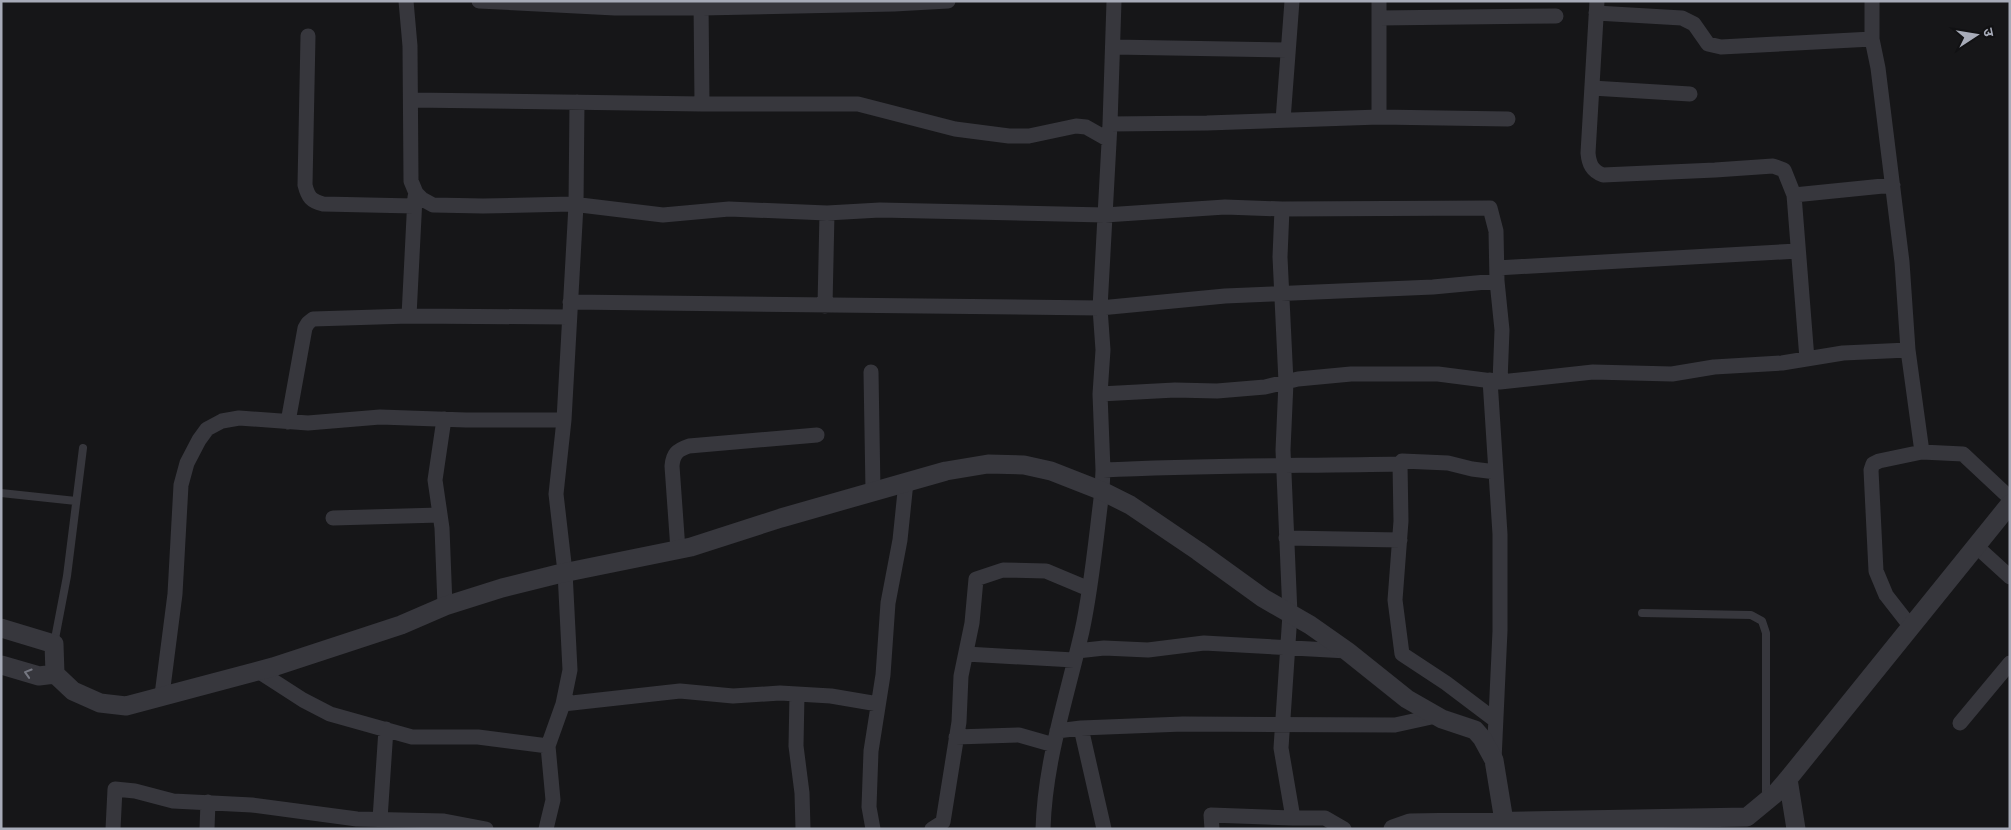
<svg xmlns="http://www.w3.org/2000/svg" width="2011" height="830" font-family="Cabin,'Noto Sans Devanagari',sans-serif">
<rect width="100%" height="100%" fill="#161618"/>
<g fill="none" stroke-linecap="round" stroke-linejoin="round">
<!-- service -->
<path stroke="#37373d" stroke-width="8" d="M 1,493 L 76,501
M 1642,613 L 1751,615 L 1762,621 L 1766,633 L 1766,799
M 54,644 L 67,576 L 83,448"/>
<!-- minor -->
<path stroke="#37373d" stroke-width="15" d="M 406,1 L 410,46 L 411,181 L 416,193 L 422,199 L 433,205 L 483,206 L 572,204 L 663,215 L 729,209 L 827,213 L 880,210 L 1105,215 L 1225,207 L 1282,209 L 1490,208 L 1496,231 L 1497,281 L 1502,330 L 1500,382
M 479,1 L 615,8 L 702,8 L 894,4 L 948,1
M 701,1 L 702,104
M 1597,1 L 1588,153 C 1589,164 1592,171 1603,175 L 1715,170 L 1773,166 L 1784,170 L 1794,195
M 1596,13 L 1682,18 L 1694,24 L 1708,44 L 1721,47 L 1872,39
M 1379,18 L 1556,16
M 308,36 L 305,185 C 308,197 311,201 323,204 L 414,206
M 1113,47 L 1288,50
M 1592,88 L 1690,94
M 411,100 L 702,104 L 858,104 L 955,129 L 1009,136 L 1029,136 L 1076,126 L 1086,127 L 1109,140
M 1379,117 L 1508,119
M 1283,120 L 1292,1
M 1110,124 L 1114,1
M 1282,209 L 1280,257 L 1286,382 L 1283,450 L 1290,614 L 1281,748 L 1293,818 L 1325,818 L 1344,829
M 1497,268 L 1798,251
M 570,302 L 1100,308 L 1225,296 L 1433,287 L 1497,281
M 825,306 L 827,213
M 409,316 L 415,197
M 1908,350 L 1922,452 L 1963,454 L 2010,498
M 1807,359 L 1794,195 L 1893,185
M 871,372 L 873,491
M 1490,380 L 1500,534 L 1500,631 L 1494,760
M 1100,394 L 1103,350 L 1100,308 L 1110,124 L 1207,123 L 1379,117 L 1379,1
M 444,419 L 435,480 L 442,528 L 445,606
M 288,422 L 305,328 L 308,323 L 313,319 L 409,316 L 569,317
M 1400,464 L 1402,461 L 1448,463 L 1472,469 L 1496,472
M 1103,470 C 1202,465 1301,466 1400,464 L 1401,521 L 1395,600 L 1402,654 L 1446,683 L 1495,720
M 333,518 L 440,515
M 1286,538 L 1400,540
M 1976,546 L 2010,577
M 678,550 L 672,466 C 673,454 677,450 689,446 L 817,435
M 1911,627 L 1886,595 L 1876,571 L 1871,470 L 1873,464 L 1879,461 L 1922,452
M 1077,651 L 1104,648 L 1148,650 L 1204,643 L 1347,651
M 966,654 L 1074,660
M 258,671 L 303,700 L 330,714 L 412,737 L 478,737 L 548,746
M 797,694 L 796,746 L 802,793 L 803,829
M 162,695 L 175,594 L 181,485 L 187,463 L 199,440 L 207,429 L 222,421 L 239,418 L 308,423 L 380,417 L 466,420 L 564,420
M 563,704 L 680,691 L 733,696 L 780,693 L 831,696 L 878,704
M 1960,723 L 2010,663
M 1081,728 L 1104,829
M 1057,731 L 1081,728 L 1183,724 L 1395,725 L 1436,716
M 956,737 L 1019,735 L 1054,745
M 380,819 L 386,729
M 113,829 L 115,789 L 135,791 L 173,801 L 252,805 L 357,819 L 444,821 L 486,829
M 207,829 L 208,802
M 546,829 L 553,800 L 548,746 L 563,704 L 570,670 L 565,572 L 556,494 L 564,420 L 576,205 L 577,102
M 873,829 L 869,807 L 871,751 L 883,675 L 888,603 L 900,540 L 906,482
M 932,829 L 943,822 L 959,722 L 961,676 L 972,623 L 976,579 L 1003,570 L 1046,571 L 1089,589
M 1043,829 C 1045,760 1067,697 1082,631 C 1092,585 1096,537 1102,491 L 1103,470 L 1100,394 L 1175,390 L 1217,391 L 1265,387 L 1298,379 L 1351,374 L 1438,374 L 1500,382 L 1593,372 L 1672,374 L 1714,367 L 1782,363 L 1843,353 L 1908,350 L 1902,262 L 1878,68 L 1872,39 L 1872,1
M 1212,829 L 1211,815 L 1293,818"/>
<!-- tertiary -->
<path stroke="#37373d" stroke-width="19" d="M 1,628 L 54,644 L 55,674 L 73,691 L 100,703 L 126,706 L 273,667 L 401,625 L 445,606 L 502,588 L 558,574 L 691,547 L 781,518 L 946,471 L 988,464 L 1024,465 L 1051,471 L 1102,491 L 1130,505 L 1198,551 L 1263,598 L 1310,625 L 1347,651 L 1407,699 L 1442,719 L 1475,730 L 1482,738 L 1494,760 L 1504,821
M 1,665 L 39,676 L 55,674
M 1788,779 L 1796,829
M 1393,829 L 1410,823 L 1747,817 L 1776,793 L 1788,779 L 2010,504"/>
</g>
<!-- one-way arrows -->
<defs><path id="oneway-chevron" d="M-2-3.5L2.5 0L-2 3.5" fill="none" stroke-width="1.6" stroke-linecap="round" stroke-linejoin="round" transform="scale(1.25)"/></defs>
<use stroke="#757781" href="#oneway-chevron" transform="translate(28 673) rotate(-163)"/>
<!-- border -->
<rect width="2011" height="830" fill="none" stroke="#a7abb8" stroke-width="5"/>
<!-- north arrow -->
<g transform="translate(1976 35) rotate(78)" stroke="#111113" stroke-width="4" paint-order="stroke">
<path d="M0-4L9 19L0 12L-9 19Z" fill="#a7abb8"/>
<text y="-8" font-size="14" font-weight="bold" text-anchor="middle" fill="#a7abb8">उ</text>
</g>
</svg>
